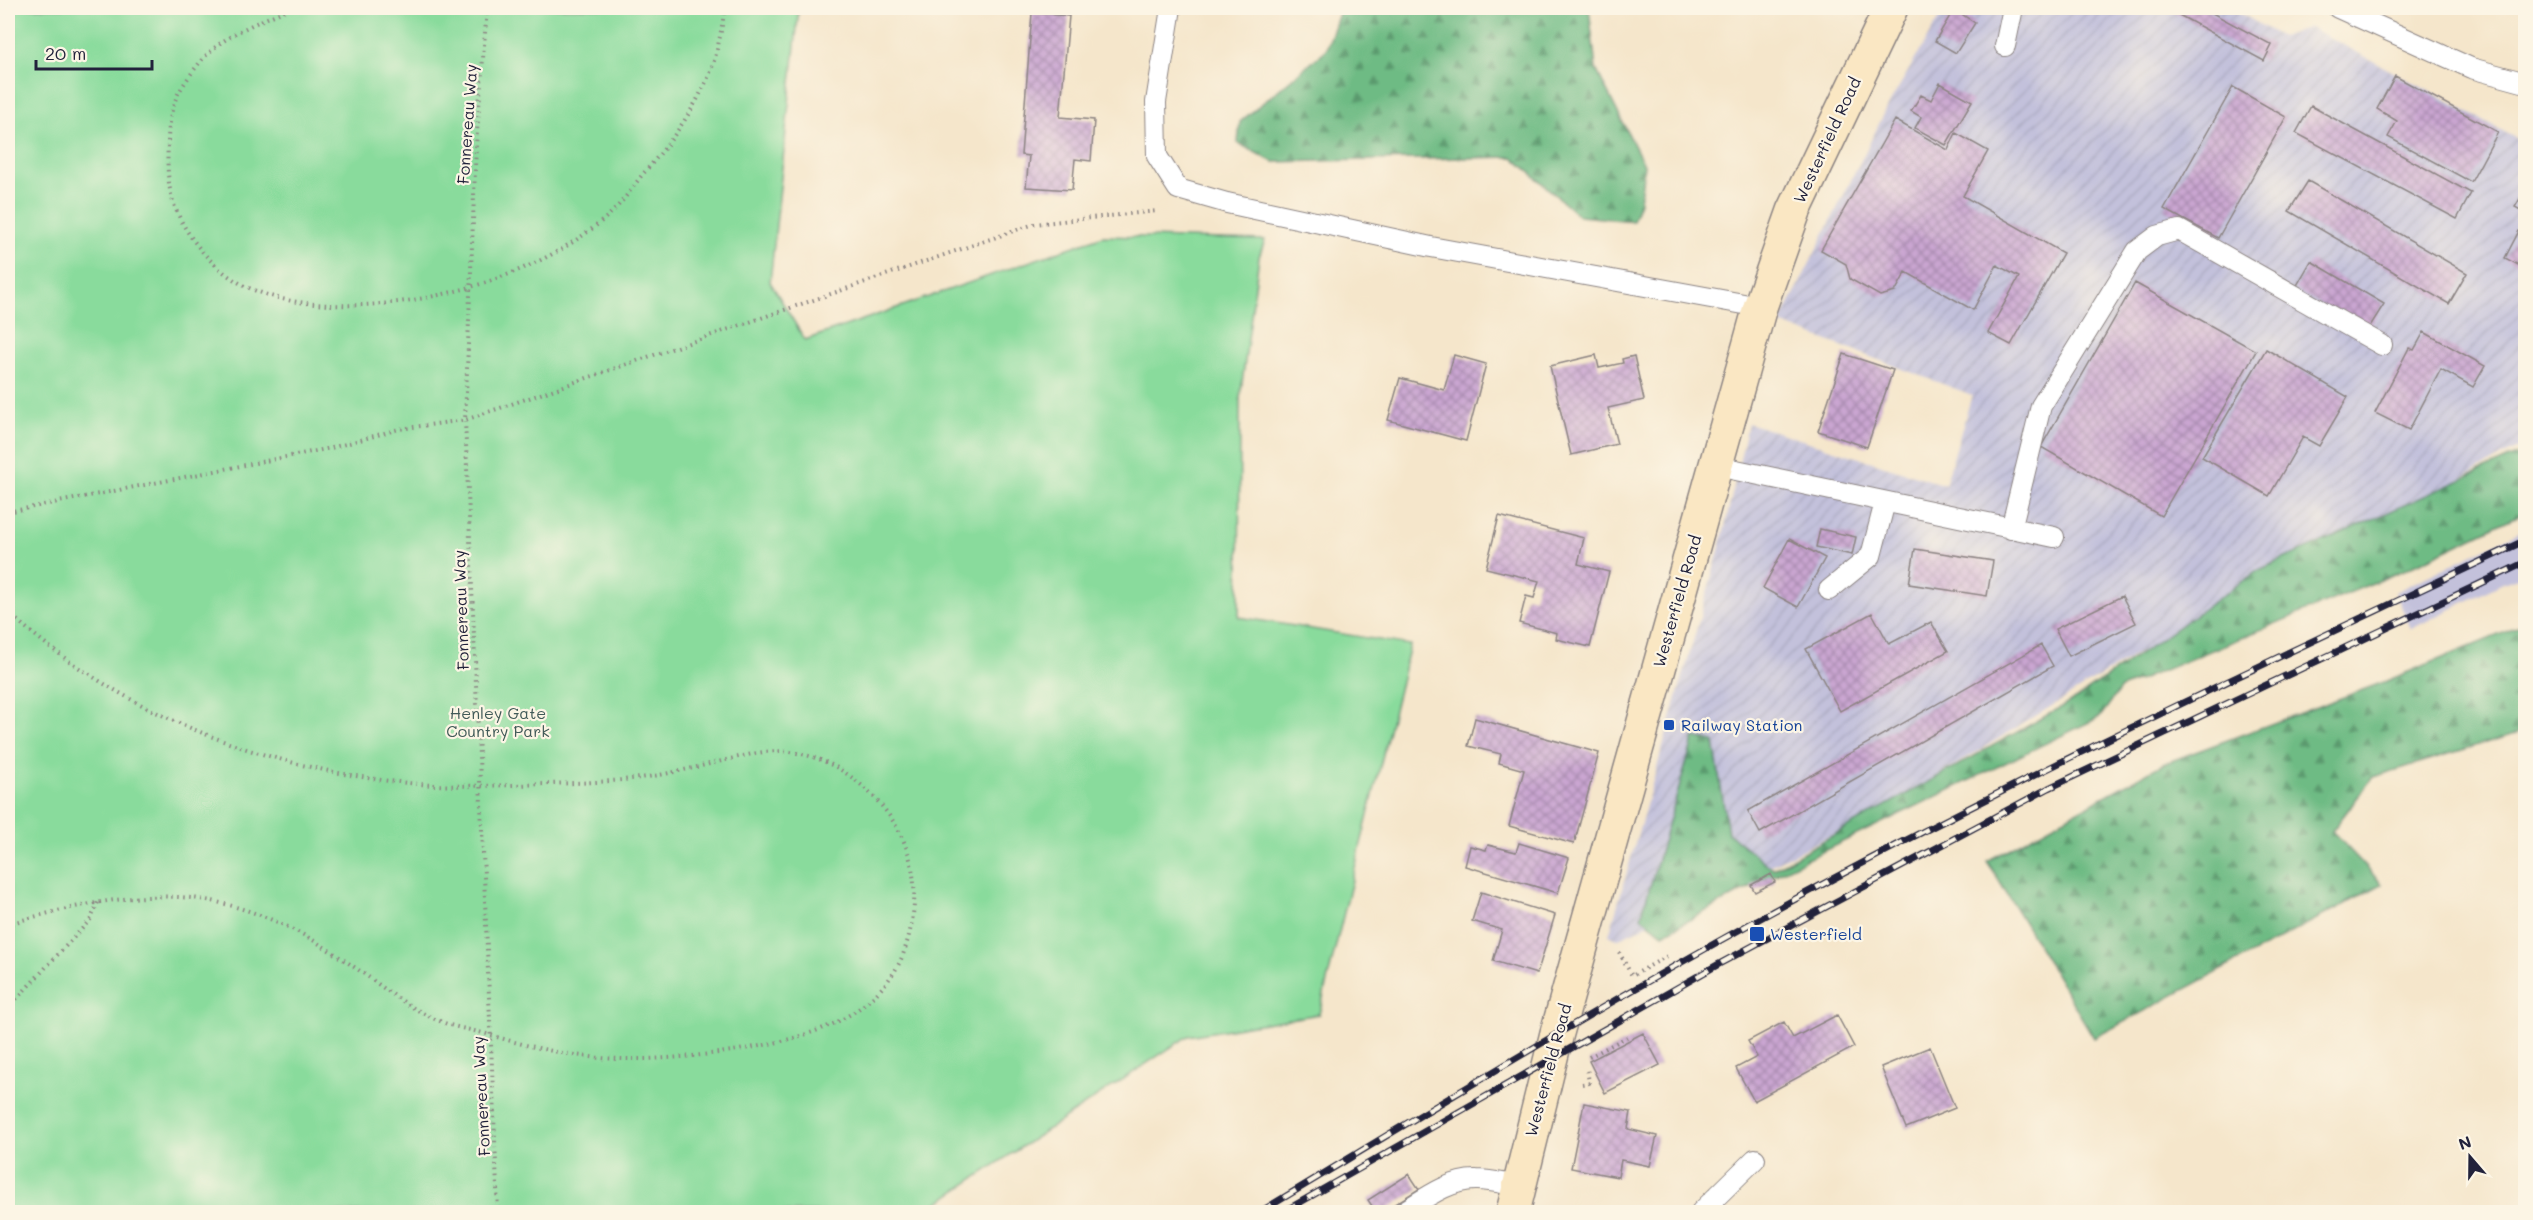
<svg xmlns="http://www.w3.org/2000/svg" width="2533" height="1220" font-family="Mali,sans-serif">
<defs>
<pattern id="industrial-furrows" width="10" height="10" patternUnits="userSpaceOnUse" patternTransform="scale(1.5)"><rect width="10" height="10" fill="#c3c1db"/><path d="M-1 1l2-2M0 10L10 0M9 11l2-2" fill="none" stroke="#a7a6bd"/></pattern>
<pattern id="forest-firs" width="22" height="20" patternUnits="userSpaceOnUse" patternTransform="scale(1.5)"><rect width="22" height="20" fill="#6ebb84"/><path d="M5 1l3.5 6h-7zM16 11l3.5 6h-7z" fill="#5a986d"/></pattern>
<pattern id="building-cross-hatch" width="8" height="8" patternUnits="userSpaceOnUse" patternTransform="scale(1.5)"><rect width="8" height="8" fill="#caa6d1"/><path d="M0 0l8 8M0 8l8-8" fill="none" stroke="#a487ab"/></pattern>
</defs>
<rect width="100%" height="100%" fill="#fcf5e5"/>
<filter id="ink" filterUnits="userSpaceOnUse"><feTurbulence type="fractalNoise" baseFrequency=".0167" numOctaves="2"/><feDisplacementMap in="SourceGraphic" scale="12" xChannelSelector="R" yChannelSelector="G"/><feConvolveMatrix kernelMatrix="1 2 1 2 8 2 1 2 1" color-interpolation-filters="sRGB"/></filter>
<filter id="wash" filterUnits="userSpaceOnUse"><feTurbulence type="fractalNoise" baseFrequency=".008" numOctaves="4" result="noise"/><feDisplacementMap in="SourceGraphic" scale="24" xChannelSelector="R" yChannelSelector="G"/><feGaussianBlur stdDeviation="1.35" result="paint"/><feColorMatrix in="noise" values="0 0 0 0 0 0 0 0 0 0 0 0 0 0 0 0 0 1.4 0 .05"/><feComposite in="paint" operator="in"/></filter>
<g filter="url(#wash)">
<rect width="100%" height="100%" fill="#f5e6cb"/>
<!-- industrial -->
<path fill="url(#industrial-furrows)" d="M 1945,8 L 2232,8 L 2281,37 L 2310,27 L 2525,143 L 2525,444 L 2147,648 L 1883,809 L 1712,895 L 1617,939 L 1609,935 L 1722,540 L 1748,423 L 1945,485 L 1972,395 L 1780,323 L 1889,104 Z"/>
<!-- railway -->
<path fill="#c3c1db" d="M 2525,529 L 2525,575 L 2503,583 L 2411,629 L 2395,592 Z"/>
<!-- forest -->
<path fill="url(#forest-firs)" stroke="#486e60" stroke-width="1.5" d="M 1341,8 L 1589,8 L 1596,69 L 1644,165 L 1640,202 L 1633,221 L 1579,216 L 1513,157 L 1273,162 L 1238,143 L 1240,122 L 1326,50 Z
M 2525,451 L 2525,512 L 2404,570 L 2121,688 L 2100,717 L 1760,882 L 1663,934 L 1641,917 L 1694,737 L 1714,742 L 1728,833 L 1773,869 L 2074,700 L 2259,570 Z
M 2525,624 L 2525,731 L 2373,777 L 2332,831 L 2382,884 L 2094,1038 L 1987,861 L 2163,764 L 2384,682 Z"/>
<!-- park -->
<path fill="#89db9c" stroke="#567e6c" stroke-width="1.5" d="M 8,8 L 799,8 L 770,282 L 805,340 L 1103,236 L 1265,240 L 1259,257 L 1240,398 L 1239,617 L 1410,645 L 1319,1014 L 1188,1036 L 924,1212 L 8,1212 Z"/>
<g id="blocks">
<!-- building -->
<path fill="url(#building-cross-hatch)" d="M 2166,8 L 2203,8 L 2272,45 L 2264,61 Z
M 1954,9 L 1975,23 L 1956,53 L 1935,41 Z
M 1032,13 L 1069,16 L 1060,117 L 1094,120 L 1091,161 L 1075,159 L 1072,190 L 1026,187 L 1029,156 L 1021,155 Z
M 2395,76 L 2498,132 L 2471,182 L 2388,137 L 2397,121 L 2377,109 Z
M 1940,83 L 1972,101 L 1946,145 L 1915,128 L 1921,117 L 1911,111 L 1921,95 L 1931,100 Z
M 2233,87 L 2286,117 L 2218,238 L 2164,209 Z
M 2311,106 L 2471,193 L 2457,219 L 2296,133 Z
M 1895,120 L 1948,150 L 1956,133 L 1988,151 L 1963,196 L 2063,253 L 2011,345 L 1988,333 L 2019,277 L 1997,265 L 1973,310 L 1906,272 L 1895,292 L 1880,296 L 1850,279 L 1846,264 L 1821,250 Z
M 2308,181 L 2467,273 L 2449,304 L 2289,211 Z
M 2526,189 L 2526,213 L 2515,207 Z
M 2519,231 L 2526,234 L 2526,269 L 2505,258 Z
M 2311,261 L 2384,304 L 2367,331 L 2295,289 Z
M 2135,283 L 2256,351 L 2161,516 L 2041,447 Z
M 2424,332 L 2485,366 L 2473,387 L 2441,369 L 2409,430 L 2375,413 L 2409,348 L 2414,350 Z
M 2266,349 L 2348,397 L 2319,446 L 2303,437 L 2269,496 L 2202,457 Z
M 1844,354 L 1893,370 L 1867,447 L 1818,431 Z
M 1454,355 L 1486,364 L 1466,441 L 1388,420 L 1400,378 L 1444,390 Z
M 1596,355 L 1599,368 L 1623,363 L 1622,359 L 1634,356 L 1644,400 L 1608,408 L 1617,444 L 1571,455 L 1550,366 Z
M 1499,516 L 1584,538 L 1578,564 L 1609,572 L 1590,647 L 1556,639 L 1557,633 L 1519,623 L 1526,596 L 1534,598 L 1539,581 L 1486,568 Z
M 1820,529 L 1856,537 L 1852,555 L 1816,547 Z
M 1789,539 L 1825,558 L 1798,607 L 1763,588 Z
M 1915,549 L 1993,561 L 1987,596 L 1909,584 Z
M 2122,596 L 2136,623 L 2069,656 L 2055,629 Z
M 1872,613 L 1889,644 L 1931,622 L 1948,651 L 1840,711 L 1806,649 Z
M 2041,645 L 2053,666 L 1760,833 L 1748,811 Z
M 1475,718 L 1599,753 L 1574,844 L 1509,826 L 1524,770 L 1499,763 L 1501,754 L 1468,746 Z
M 1519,843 L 1569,858 L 1558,893 L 1465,866 L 1470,846 L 1486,850 L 1488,845 L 1516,852 Z
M 1771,874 L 1775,882 L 1755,892 L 1751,885 Z
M 1481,892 L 1555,915 L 1537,974 L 1493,961 L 1502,930 L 1472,921 Z
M 1837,1015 L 1854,1047 L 1754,1101 L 1736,1068 L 1757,1057 L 1748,1041 L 1784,1022 L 1793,1038 Z
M 1643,1033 L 1660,1065 L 1605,1093 L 1589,1061 Z
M 1930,1047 L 1955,1108 L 1906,1128 L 1881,1067 Z
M 1584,1103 L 1631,1112 L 1628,1129 L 1657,1136 L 1650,1166 L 1621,1160 L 1618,1177 L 1571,1168 Z
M 1409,1174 L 1419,1189 L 1382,1212 L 1376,1212 L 1368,1200 Z"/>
</g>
</g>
<g filter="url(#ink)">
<use href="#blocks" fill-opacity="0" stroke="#8c8483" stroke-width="1.5"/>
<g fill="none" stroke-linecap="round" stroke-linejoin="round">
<defs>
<path id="lane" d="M 1171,8 L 1156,102 L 1157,156 L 1178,189 L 1227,203 L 1431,247 L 1760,307
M 2338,8 L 2471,68 L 2526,83
M 2005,46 L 2013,8
M 1717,466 L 2054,537
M 2011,529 L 2041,406 L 2137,251 L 2157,236 L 2179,230 L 2382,345
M 1829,590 L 1871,556 L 1885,502
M 1403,1212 C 1424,1199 1450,1179 1477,1180 C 1491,1180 1506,1184 1519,1186
M 1701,1212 L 1755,1159"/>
<path id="secondary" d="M 1513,1212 L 1557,1033 L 1760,307 L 1794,211 L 1891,8"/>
</defs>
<!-- lane casing -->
<use href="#lane" stroke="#8c8483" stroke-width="22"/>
<!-- secondary casing -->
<use href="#secondary" stroke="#8c8483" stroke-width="36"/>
<!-- path -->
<path stroke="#8c8483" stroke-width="4" stroke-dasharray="1.5 4.5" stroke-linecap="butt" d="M 290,8 C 259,22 224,34 201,61 C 193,71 184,83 178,94 C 171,108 168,127 168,142 C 167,163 167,187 175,207 C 187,239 216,272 247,287 C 287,306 337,307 380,304 C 459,297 550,268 610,214 C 622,203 632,188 642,175 C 667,147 691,115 707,80 C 717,58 721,31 725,8
M 487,8 L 476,145 L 465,420 L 498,1212
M 8,512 L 331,448 L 399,429 L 465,420 L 1034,224 L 1157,211
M 8,612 C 123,717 278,775 433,785 C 471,787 509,785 547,784 C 578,783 609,782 640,778 C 678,773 715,762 752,754 C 801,743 848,766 880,804 C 917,846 922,897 905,949 C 894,984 860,1013 826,1027 C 768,1051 664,1063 601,1058 C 563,1055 527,1046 490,1035 C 477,1031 463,1029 450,1025 C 409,1011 379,983 344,960 C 304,932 260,911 212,901 C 143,888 73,906 8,924
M 1619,952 L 1632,976 L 1669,955
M 8,1008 L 91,919 L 98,902
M 1589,1057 L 1627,1037
M 1582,1084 L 1589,1083 L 1587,1068"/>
<!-- lane -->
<use href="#lane" stroke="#fff" stroke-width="20"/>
<!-- secondary -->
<use href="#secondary" stroke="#fae7c3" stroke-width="33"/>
<defs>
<path id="rail" d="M 1260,1212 C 1424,1113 1588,1013 1757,920 C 2007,782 2267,663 2526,540
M 1283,1212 L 1719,964 L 2049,788 L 2526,562"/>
</defs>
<!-- rail casing -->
<use href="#rail" stroke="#22223b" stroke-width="7"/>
<!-- rail -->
<use href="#rail" stroke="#fcf5e5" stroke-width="4.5" stroke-dasharray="14" stroke-linecap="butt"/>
</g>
</g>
<!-- markers -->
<g fill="#1a4fb4" stroke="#fcf5e5" stroke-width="2">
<rect x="1663" y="719" width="12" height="12" rx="3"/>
<rect x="1749" y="926" width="16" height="16" rx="3"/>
</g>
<g text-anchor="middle" stroke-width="4.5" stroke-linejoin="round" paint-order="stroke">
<!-- street labels -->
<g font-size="16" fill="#22223b" stroke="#fcf5e5">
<text transform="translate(467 124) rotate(-86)" y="6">Fonnereau Way</text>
<text transform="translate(1827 140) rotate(-65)" y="6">Westerfield Road</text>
<text transform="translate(1677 601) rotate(-74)" y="6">Westerfield Road</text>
<text transform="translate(461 610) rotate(-92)" y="6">Fonnereau Way</text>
<text transform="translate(1548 1070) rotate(-75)" y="6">Westerfield Road</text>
<text transform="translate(481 1096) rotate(-93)" y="6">Fonnereau Way</text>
</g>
<!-- park labels -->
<g font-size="16" fill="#415a58" stroke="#fcf5e5">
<text x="498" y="719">Henley Gate<tspan x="498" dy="18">Country Park</tspan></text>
</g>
<!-- transit labels -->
<g font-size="16" fill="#164399" stroke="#fcf5e5" text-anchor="start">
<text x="1681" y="731">Railway Station</text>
<text x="1770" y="940">Westerfield</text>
</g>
</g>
<!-- margin -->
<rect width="2533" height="1220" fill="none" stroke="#fcf5e5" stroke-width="30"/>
<!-- north arrow -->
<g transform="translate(2470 1157) rotate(340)" stroke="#fcf5e5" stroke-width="4.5" paint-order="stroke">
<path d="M0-4.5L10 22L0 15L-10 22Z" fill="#22223b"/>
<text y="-9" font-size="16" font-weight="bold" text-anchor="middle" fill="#22223b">N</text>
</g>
<!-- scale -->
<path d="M36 60v9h116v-9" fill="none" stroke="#22223b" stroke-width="3"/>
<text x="45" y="60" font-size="18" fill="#22223b" stroke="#fcf5e5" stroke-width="4.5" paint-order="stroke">20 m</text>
</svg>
